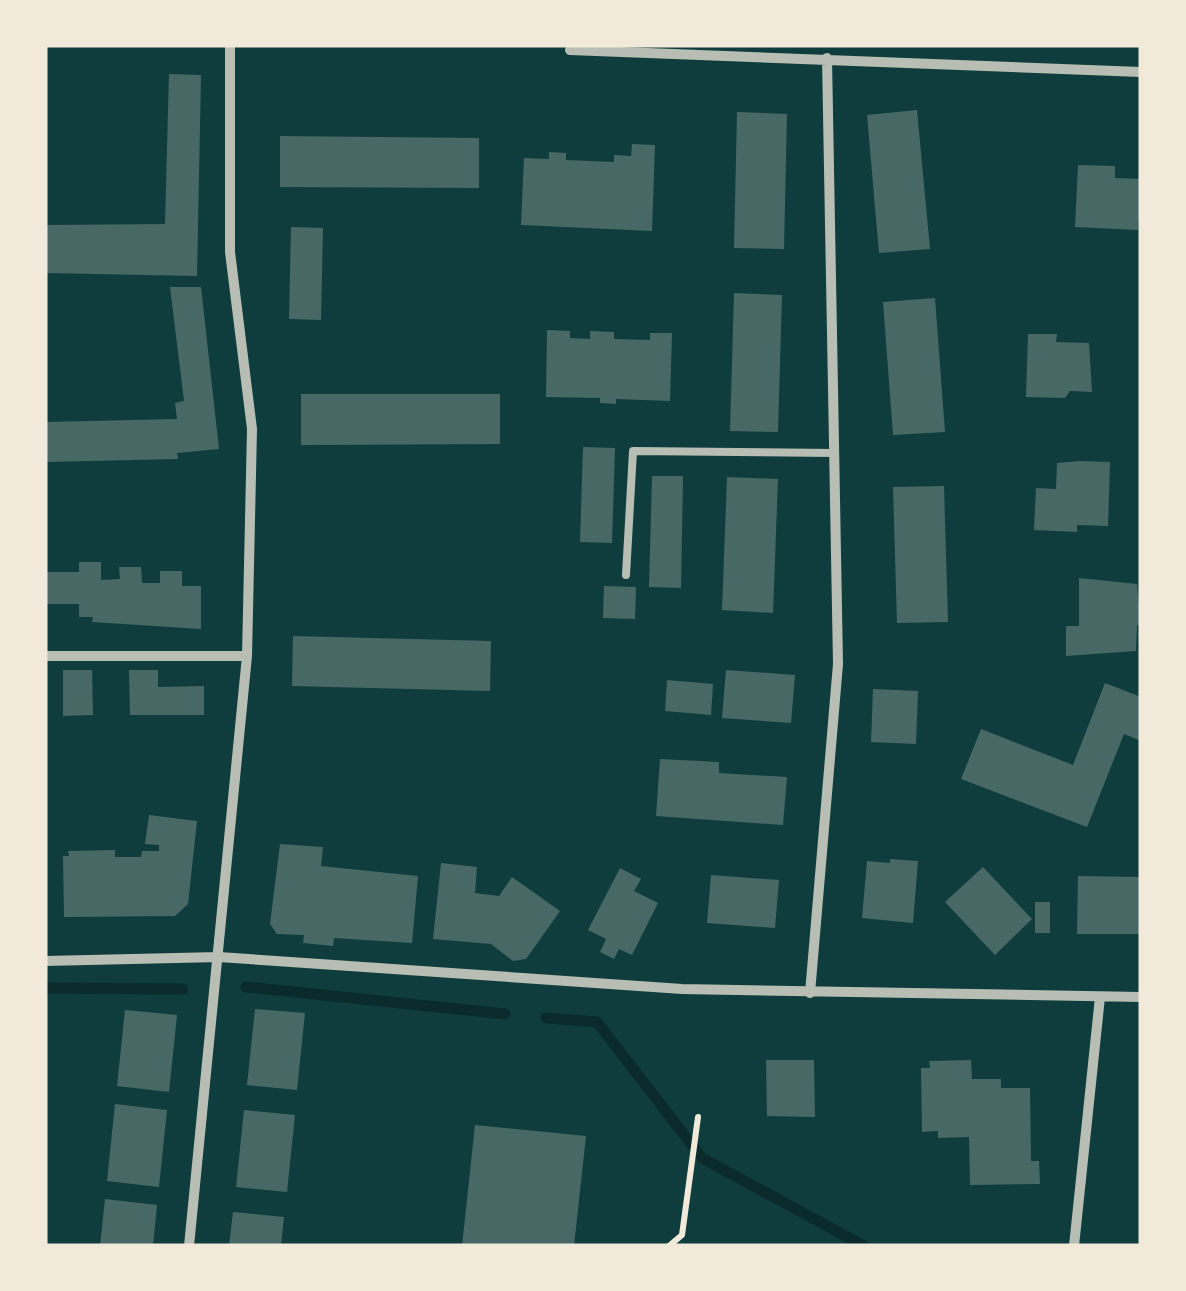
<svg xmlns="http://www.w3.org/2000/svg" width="1186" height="1291" font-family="Overpass,sans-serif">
<rect width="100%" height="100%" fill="#0f3d3e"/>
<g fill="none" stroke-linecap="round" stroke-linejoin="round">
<!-- stream -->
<path stroke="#0a2a2b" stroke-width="11" d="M 246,987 L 505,1014
M 45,988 L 183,989
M 546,1018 L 597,1022 L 702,1158 L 864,1246"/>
</g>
<!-- building -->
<path fill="#486865" d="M 169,74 L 201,75 L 197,276 L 45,273 L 45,225 L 165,224 Z
M 917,110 L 930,249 L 879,253 L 867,115 Z
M 737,112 L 787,114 L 784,249 L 734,248 Z
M 280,136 L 479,138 L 479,188 L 280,187 Z
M 632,144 L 655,145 L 652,231 L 521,225 L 524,158 L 549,159 L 549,152 L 566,153 L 566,160 L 614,162 L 614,155 L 631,156 Z
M 1078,165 L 1115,166 L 1115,178 L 1141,179 L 1138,230 L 1075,227 Z
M 291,227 L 323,228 L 321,320 L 289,319 Z
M 170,287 L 201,287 L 219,449 L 177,453 L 178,459 L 45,462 L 45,422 L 177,419 L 175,403 L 184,401 Z
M 734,293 L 782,295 L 778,432 L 730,431 Z
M 935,298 L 945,432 L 893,435 L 883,302 Z
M 547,330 L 570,331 L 570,338 L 590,339 L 590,331 L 614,332 L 614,339 L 650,340 L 650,333 L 672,333 L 670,401 L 616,399 L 616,404 L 600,403 L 600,398 L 546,397 Z
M 1028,334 L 1057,334 L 1056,342 L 1089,343 L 1092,392 L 1070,391 L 1065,398 L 1026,397 Z
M 301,394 L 500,394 L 500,444 L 301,445 Z
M 583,447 L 615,448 L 612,543 L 580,542 Z
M 1080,461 L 1110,462 L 1108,526 L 1077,525 L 1077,532 L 1034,530 L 1036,488 L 1056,489 L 1057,463 Z
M 652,476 L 683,476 L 681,588 L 649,587 Z
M 727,477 L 778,479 L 773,613 L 722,610 Z
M 944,486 L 948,622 L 897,623 L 893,487 Z
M 79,562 L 101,562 L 101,580 L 120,579 L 119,567 L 141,567 L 142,583 L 160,583 L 160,571 L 182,571 L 182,586 L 201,586 L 201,629 L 92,622 L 93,617 L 79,617 L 79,604 L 45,604 L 45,572 L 79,572 Z
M 1079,578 L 1137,584 L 1141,625 L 1137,625 L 1136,651 L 1066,656 L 1066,626 L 1079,626 Z
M 604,586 L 636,587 L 635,619 L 603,618 Z
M 293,636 L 491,641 L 490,691 L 292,686 Z
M 63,670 L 92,670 L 93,715 L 63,716 Z
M 129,670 L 158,670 L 158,687 L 204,686 L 204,715 L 130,715 Z
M 726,670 L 795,675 L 791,723 L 722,718 Z
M 667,680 L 713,684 L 711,715 L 665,711 Z
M 1105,683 L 1141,697 L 1141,741 L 1124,734 L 1087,827 L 961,779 L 981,729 L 1073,765 Z
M 873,689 L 918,691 L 916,744 L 871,742 Z
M 660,759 L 719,762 L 719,773 L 787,777 L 783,825 L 656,816 Z
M 149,815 L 197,821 L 188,904 L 175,916 L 64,917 L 63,856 L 69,856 L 68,851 L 115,850 L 115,857 L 141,857 L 142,851 L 159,851 L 159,845 L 145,844 Z
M 280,844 L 323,847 L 321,866 L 418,876 L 412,943 L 334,938 L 333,946 L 303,943 L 304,935 L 277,934 L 270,924 Z
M 890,859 L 918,861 L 913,923 L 862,918 L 867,861 L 890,863 Z
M 441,863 L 477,867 L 475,893 L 499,896 L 512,877 L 560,911 L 526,959 L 513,961 L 491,944 L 433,939 Z
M 983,867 L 1032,919 L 995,955 L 945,902 Z
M 620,868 L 641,879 L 634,891 L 658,903 L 632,955 L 619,949 L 614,959 L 600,952 L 606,939 L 588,930 Z
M 711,875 L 779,880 L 775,928 L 707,923 Z
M 1078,876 L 1141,877 L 1141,934 L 1077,934 Z
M 1035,902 L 1050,902 L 1050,933 L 1035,933 Z
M 255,1009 L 305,1013 L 297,1090 L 247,1085 Z
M 125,1010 L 177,1015 L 169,1092 L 117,1086 Z
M 766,1060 L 814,1060 L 815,1117 L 767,1116 Z
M 971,1060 L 972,1079 L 1001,1079 L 1001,1088 L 1030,1088 L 1031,1161 L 1039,1161 L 1040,1184 L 970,1185 L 969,1137 L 938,1138 L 938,1131 L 922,1132 L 921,1068 L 930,1068 L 929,1061 Z
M 115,1104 L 167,1110 L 159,1187 L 107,1181 Z
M 244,1110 L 295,1115 L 287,1192 L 236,1187 Z
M 475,1125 L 586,1136 L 574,1246 L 462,1246 Z
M 105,1199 L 157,1205 L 153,1246 L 100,1246 Z
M 233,1212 L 284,1217 L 281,1246 L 229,1246 Z"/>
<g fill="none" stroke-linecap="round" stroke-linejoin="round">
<!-- path -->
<path stroke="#f1e9da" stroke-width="6" d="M 669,1246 L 682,1235 L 698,1117"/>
<!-- service -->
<path stroke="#b8beb3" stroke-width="8" d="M 626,575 L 633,451 L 835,453"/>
<!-- minor -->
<path stroke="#b8beb3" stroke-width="10" d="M 570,50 L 1141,72
M 45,656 L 247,656
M 45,961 L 219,957 L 682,989 L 1141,997
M 810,993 L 838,664 L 827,58
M 189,1246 L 247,656 L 252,429 L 230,252 L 230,45
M 1074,1246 L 1100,997"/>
</g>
<!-- border -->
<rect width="1186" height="1291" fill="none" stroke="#f1e9da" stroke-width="95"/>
</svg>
